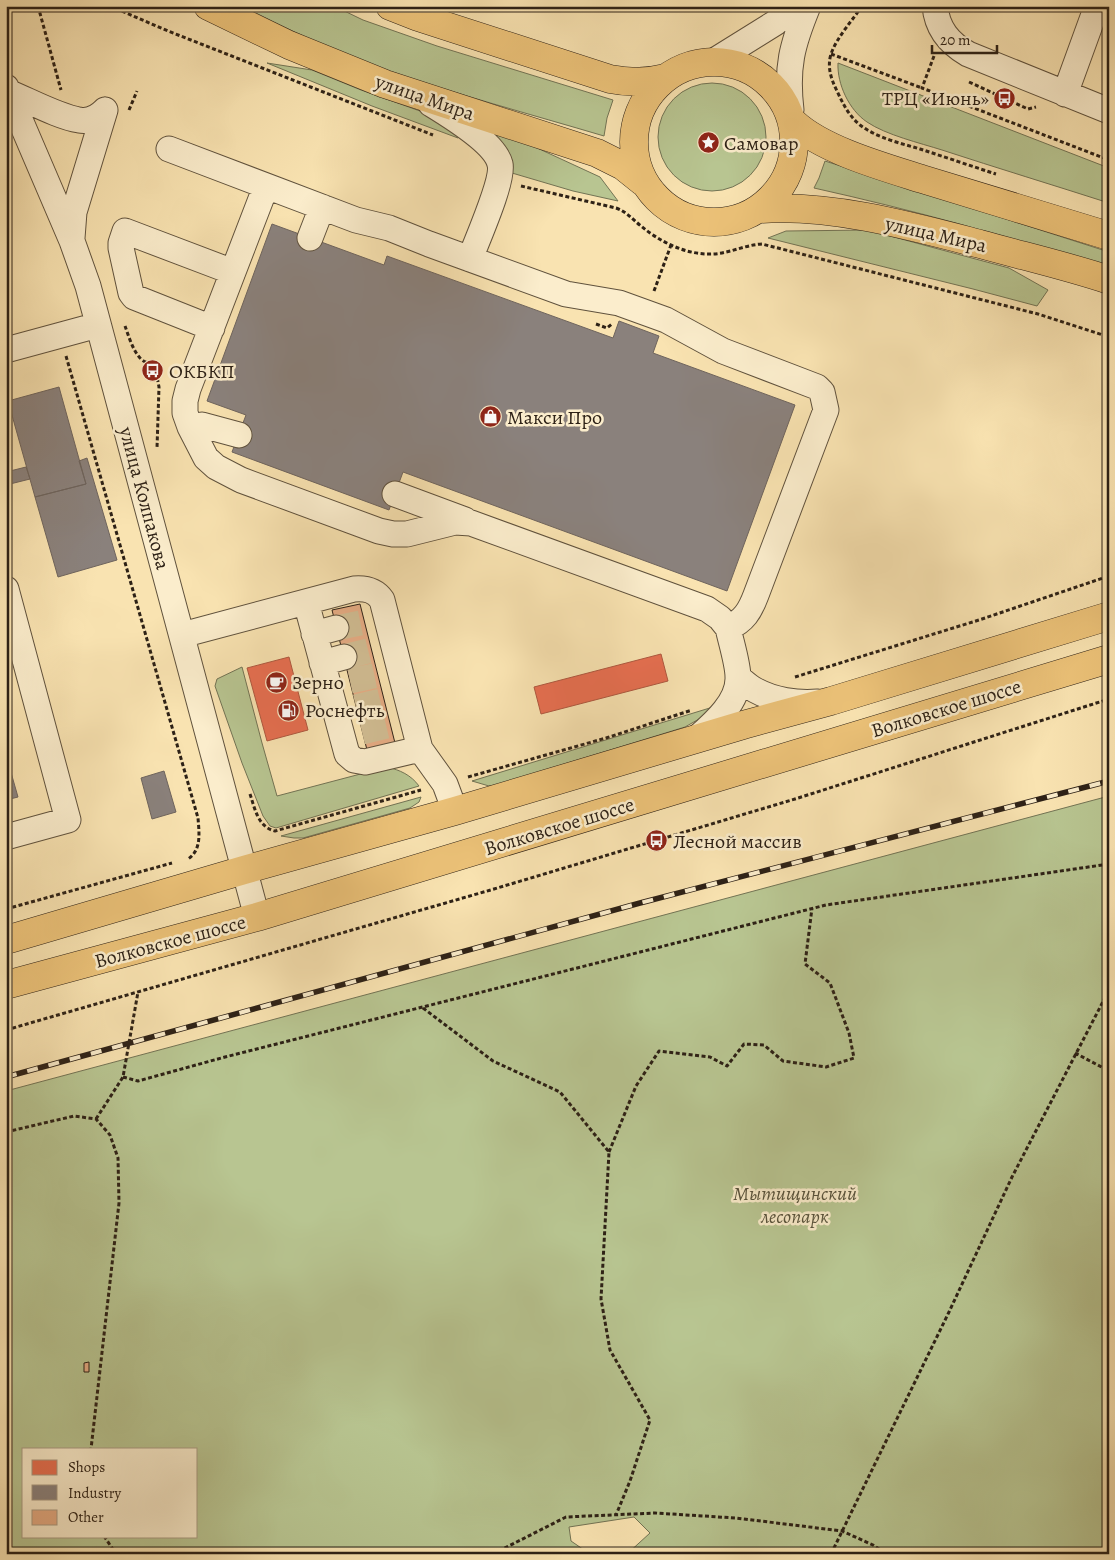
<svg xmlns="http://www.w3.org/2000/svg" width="1115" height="1560" font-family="Alegreya,serif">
<rect width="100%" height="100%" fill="#f9e3b1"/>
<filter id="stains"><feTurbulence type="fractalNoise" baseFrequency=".004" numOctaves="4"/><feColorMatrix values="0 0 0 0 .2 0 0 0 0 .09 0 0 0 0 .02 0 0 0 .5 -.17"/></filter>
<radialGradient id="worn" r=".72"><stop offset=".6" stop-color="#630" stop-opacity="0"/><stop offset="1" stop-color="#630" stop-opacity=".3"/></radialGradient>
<!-- green -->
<path fill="#b8c591" stroke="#727354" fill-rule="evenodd" d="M 242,6 L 334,6 L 363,20 L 437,46 L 613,100 L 607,118 L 604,136 C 530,114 454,94 381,68 C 333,51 287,29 242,6 Z
M 267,63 L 312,70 L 361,90 L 434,116 L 460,135 L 458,138 L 372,106 Z
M 838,63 L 1109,168 L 1109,203 C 1053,185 997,168 942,150 C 920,143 886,135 867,122 C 849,110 837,84 838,63 Z
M658 137a54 54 0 1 1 108 0a54 54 0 1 1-108 0Z
M 494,133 L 535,147 L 600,177 L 618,201 L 573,191 L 512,173 C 515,154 506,149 492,138 Z
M 825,161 L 1109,252 L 1109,268 C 1011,237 913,210 814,188 L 819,178 Z
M 868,230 L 1009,268 L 1048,290 L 1037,306 L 973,289 L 768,238 L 786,231 Z
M 242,667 L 262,743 L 277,796 L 387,767 C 400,770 411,775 419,786 L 276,828 L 270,826 L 263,816 L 242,763 L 215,686 L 217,679 Z
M 713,707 L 706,715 L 685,727 L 496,785 L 489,786 L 472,781 Z
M 1109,796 L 1109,1554 L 627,1554 L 650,1533 L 634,1517 L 569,1527 L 571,1541 L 590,1554 L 6,1554 L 6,1091 ZM 24,1449 L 196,1449 L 196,1536 L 24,1536 Z
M 421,797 L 419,802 L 410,808 L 303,838 L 294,838 L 281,836 Z"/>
<!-- shops -->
<path fill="#e76f51" stroke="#af583f" d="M 661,654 L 668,681 L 541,714 L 534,687 Z
M 289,657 L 308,730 L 267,741 L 247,668 Z"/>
<!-- industry -->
<path fill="#8a817c" stroke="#6e645d" d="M 272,224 L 384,265 L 387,256 L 613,338 L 619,321 L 659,336 L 653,353 L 795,405 L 727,591 L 403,472 L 389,510 L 232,452 L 246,415 L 207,401 Z
M 59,387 L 86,484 L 35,497 L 8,401 Z
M 87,458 L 117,560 L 58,577 L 35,497 L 86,484 L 79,461 Z
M 26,467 L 30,479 L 6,485 L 6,472 Z
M 6,755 L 18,797 L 6,800 Z
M 164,771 L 176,812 L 152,819 L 141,778 Z"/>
<!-- building -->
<path fill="#e6ac84" stroke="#2d2116" d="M 360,604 L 395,743 L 367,750 L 332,610 Z
M 89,1362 L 89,1372 L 84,1372 L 84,1363 Z"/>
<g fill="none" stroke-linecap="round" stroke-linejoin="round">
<!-- minor-tunnel -->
<path stroke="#d0bc92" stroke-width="25" stroke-dasharray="25 12" stroke-linecap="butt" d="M 336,628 L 365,622
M 344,657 L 372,650
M 350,681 L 378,675
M 356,707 L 385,700
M 362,732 L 391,725"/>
<defs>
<path id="minor" d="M 935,6 C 937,29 949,43 968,54 L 1109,111
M 714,61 L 775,23 L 794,6
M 6,87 L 72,241 L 88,286 L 257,917
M 8,92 C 28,100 59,117 79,120 C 89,122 98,117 105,110
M 1065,94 L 1097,6
M 431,104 C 449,115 495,143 500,164 C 504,180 477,240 470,259
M 791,110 C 786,67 792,45 808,6
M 169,149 L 356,220 L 389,228 L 429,244 L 566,294 L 619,303 L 666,320 L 723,351 L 817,387 L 822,392 L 826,410 L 756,595 C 750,611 744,621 728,628 L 720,618 L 707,609 L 471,523 L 455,522 L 407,534 L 393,534 L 379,531 L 241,480 L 216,467 L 206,458 L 190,427 L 185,413 L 185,401 L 188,389 L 266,186
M 72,238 L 74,212 L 105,110
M 310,238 L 322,207
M 212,328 L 134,297 L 131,293 L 121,248 L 121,243 L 125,231 L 233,272
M 6,350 L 98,325
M 190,427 L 202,425 L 239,435
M 395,494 L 465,520
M 6,589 L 68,820 L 6,837
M 306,602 L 347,754 L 354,760 L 365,762 L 420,749
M 314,634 L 336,628
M 182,635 L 354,589 C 366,588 375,590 382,600 L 420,749 L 445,784 L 455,811
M 322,663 L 344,657
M 739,678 C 744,682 749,687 755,690 C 773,700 797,704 818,702
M 696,739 C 713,724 739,702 738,677 C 738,664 731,642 728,628"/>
<path id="major" d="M 208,6 L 289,45 L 385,84 L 597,153 L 623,166 L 643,182
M 390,6 L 418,17 L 610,79 C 630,83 646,83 665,78
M634 142a80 80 0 1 1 160 0a80 80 0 1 1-160 0Z
M 794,123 C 823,150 884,167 922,179 C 984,198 1047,217 1109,236
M 760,209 C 832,204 911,226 980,244 C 1023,256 1067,266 1109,280
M 6,940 L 244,870 L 455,811 L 743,725 L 831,701 L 1109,616
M 6,985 L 257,917 L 1109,659"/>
</defs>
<!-- minor casing -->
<use href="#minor" stroke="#60523d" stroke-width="27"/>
<!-- major casing -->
<use href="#major" stroke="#2d2116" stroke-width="29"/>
<!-- path -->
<path stroke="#2d2116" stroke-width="3" stroke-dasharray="4 2.5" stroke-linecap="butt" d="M 38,6 L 61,90
M 110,6 L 168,31 L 433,135
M 862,6 C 852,21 837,37 831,54 C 827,67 831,79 837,91 C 843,104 849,116 860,125 C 877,138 900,143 920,149 C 945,157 971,166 996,174
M 831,54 L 922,88
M 934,56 L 922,88 L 1109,160
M 969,82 L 1028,109 L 1036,107
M 129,110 L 137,91
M 521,186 L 616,208 C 627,212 632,219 641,226 C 659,241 684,254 708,254 C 727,255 743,245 762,244 L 1038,314 L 1109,337
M 654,291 L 671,245
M 596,324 L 607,328 L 612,324
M 125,326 C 129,337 133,351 141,359 C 146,364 151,362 155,366 L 159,387 L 157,448
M 66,356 L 198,818 C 199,832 202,850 188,859
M 795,677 L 979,620 L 1109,576
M 468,777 L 606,738 L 692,710
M 250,794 C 255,809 258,827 275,831 L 421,790
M 6,909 L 172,863
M 423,1008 L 493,1061 L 560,1092 L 609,1152 L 601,1299 L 610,1350 L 650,1420 L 630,1481 L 616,1515
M 6,1030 L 494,889 L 795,799 L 1109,699
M 1075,1053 L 1109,1071
M 123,1077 L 138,1081 L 225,1057 L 826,905 L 1109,864
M 96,1119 L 123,1077 L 138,992
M 6,1132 L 74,1116 L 96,1119 L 110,1135 L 118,1158 L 119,1203 L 91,1449
M 609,1152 L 636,1086 L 659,1051 L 710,1057 L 727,1066 L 744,1044 L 764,1045 L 783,1061 L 826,1067 L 854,1058 L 849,1033 L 830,983 L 805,964 L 812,908
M 104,1536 L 116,1554
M 493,1554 L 566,1517 L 655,1513 L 736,1518 L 842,1531 L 873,1545 L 886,1554
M 831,1554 L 949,1312 L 1012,1177 L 1109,990"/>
<!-- minor -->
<use href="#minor" stroke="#fbedcc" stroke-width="25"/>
<!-- major -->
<use href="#major" stroke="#ecc278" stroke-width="28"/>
<defs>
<path id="rail" d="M 6,1077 L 640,903 L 1109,781"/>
</defs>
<!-- rail casing -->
<use href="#rail" stroke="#2d2116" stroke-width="5.5"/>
<!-- rail -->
<use href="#rail" stroke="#fbedcc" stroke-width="4" stroke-dasharray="11" stroke-linecap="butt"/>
</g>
<!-- icons -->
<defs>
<symbol id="bus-disc" viewBox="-11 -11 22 22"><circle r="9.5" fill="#8f2418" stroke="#fbedcc"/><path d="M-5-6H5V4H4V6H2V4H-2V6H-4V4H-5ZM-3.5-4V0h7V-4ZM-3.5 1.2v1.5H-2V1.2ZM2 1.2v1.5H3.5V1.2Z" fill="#fff"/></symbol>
<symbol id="sight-disc" viewBox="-11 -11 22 22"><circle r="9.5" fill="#8f2418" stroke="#fbedcc"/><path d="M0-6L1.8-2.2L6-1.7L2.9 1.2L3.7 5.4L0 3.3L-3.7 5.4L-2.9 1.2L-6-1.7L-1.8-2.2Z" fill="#fff"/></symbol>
<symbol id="shop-disc" viewBox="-11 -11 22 22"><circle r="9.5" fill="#8f2418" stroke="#fbedcc"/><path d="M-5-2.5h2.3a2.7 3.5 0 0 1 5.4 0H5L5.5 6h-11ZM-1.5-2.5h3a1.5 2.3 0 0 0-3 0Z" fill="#fff"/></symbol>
<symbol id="cafe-disc" viewBox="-11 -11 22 22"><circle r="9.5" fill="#8f2418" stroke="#fbedcc"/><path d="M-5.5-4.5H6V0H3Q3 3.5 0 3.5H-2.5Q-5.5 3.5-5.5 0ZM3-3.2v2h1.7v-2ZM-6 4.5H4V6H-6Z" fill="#fff"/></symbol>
<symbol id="fuel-disc" viewBox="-11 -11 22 22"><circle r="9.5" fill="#8f2418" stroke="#fbedcc"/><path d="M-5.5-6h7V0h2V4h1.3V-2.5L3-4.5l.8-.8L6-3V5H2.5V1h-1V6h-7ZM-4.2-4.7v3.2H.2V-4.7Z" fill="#fff"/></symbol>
</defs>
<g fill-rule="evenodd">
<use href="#bus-disc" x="992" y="86" width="25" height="25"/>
<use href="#sight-disc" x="696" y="130" width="25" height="25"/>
<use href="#bus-disc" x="140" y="358" width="25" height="25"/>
<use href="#shop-disc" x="478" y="404" width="25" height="25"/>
<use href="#cafe-disc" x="264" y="670" width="25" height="25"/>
<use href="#fuel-disc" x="276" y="698" width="25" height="25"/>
<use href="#bus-disc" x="644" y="828" width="25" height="25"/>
</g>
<g text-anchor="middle" stroke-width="5" stroke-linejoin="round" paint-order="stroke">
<!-- street labels -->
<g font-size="20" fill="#2d2116" stroke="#fbedcc">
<text transform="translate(425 97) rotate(19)" y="7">улица Мира</text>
<text transform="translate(936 234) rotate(13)" y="7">улица Мира</text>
<text transform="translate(145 498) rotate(75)" y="7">улица Колпакова</text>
<text transform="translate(946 708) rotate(-17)" y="7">Волковское шоссе</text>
<text transform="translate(559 826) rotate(-17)" y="7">Волковское шоссе</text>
<text transform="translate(170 941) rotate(-15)" y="7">Волковское шоссе</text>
</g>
<!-- poi labels -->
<g font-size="20" fill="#2d2116" stroke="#fbedcc" text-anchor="start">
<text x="989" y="105" text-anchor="end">ТРЦ «Июнь»</text>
<text x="724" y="150">Самовар</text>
<text x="169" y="378">ОКБКП</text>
<text x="507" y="424">Макси Про</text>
<text x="292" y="689">Зерно</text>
<text x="305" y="717">Роснефть</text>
<text x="673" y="848">Лесной массив</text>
</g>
<!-- park labels -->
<g font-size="20" font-style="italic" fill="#57523b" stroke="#fbedcc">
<text x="795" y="1200">Мытищинский<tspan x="795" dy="23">лесопарк</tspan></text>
</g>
</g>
<!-- margin -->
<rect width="1115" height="1560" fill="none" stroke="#f9e3b1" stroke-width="25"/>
<rect x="8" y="8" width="1100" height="1545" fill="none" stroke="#2d2116" stroke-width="2.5"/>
<rect x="12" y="12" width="1090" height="1535" fill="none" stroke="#2d2116"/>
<!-- legend -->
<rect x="22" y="1448" width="175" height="90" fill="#fbedcc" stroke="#a99b83"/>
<rect x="32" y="1460" width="25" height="15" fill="#e76f51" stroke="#a99b83"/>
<text x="68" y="1472" font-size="15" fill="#2d2116">Shops</text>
<rect x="32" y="1485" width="25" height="15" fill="#8a817c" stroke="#a99b83"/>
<text x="68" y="1498" font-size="15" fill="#2d2116">Industry</text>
<rect x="32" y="1510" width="25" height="15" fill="#e6ac84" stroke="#a99b83"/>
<text x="68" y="1522" font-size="15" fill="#2d2116">Other</text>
<!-- scale -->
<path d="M932 45v8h65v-8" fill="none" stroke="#2d2116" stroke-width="2.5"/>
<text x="940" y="45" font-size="15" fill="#2d2116" stroke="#fbedcc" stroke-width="4" paint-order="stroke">20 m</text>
<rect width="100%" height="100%" filter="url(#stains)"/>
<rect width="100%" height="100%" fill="url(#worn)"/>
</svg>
